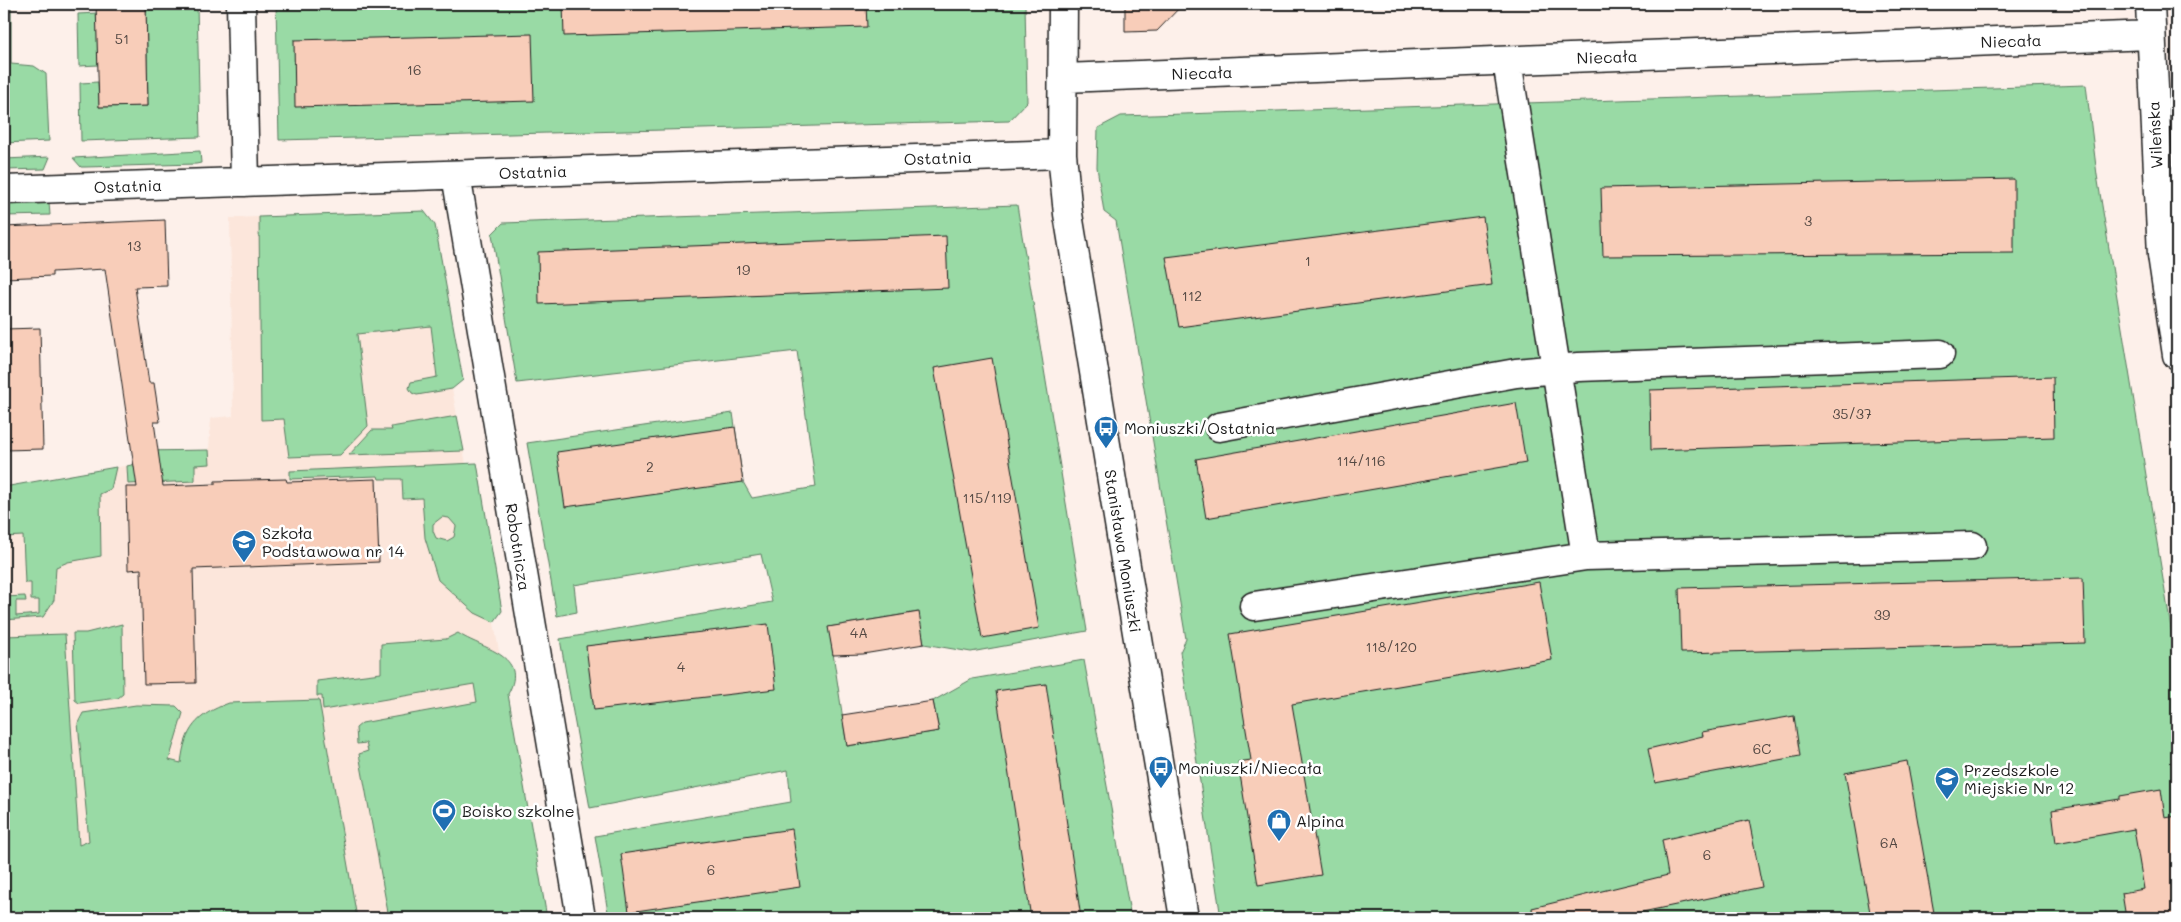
<svg xmlns="http://www.w3.org/2000/svg" width="2181" height="922" font-family="Mali,sans-serif">
<rect width="100%" height="100%" fill="#fdf0ea"/>
<filter id="ink" filterUnits="userSpaceOnUse"><feTurbulence type="fractalNoise" baseFrequency=".02" numOctaves="2"/><feDisplacementMap in="SourceGraphic" scale="10" xChannelSelector="R" yChannelSelector="G"/><feConvolveMatrix kernelMatrix="1 2 1 2 8 2 1 2 1" color-interpolation-filters="sRGB"/></filter>
<g filter="url(#ink)">
<!-- built -->
<path fill="#fce6db" d="M 419,211 L 464,453 L 546,918 L 4,918 L 4,487 L 136,464 L 141,451 L 209,450 L 211,418 L 233,416 L 230,218 Z"/>
<!-- green -->
<path fill="#99daa5" stroke="#5a7b60" fill-rule="evenodd" d="M 4,4 L 11,4 L 11,64 L 34,66 L 46,74 L 49,141 L 4,143 Z
M 146,4 L 197,4 L 200,137 L 81,141 L 80,83 L 98,82 L 99,107 L 148,106 Z
M 276,4 L 1025,4 L 1027,102 L 1009,121 L 279,140 Z
M 97,13 L 98,65 L 79,66 L 78,14 Z
M 2086,85 L 2097,175 L 2177,665 L 2177,918 L 1221,918 L 1180,652 L 1186,639 L 1116,221 L 1104,212 L 1097,167 L 1098,128 L 1121,116 Z
M 200,151 L 201,163 L 196,164 L 85,167 L 81,167 L 73,158 Z
M 50,157 L 45,169 L 4,170 L 4,159 Z
M 49,202 L 50,215 L 4,216 L 4,204 Z
M 1017,205 L 1087,631 L 971,652 L 924,644 L 918,612 L 829,627 L 847,746 L 939,731 L 933,701 L 972,679 L 1084,660 L 1131,918 L 609,918 L 595,836 L 791,802 L 788,770 L 590,808 L 560,639 L 772,602 L 761,554 L 574,585 L 577,612 L 557,616 L 527,443 L 733,413 L 743,482 L 752,498 L 816,487 L 797,351 L 517,383 L 492,234 L 503,223 Z
M 424,211 L 435,225 L 463,380 L 452,389 L 417,395 L 412,393 L 409,388 L 411,382 L 437,377 L 431,326 L 357,334 L 368,426 L 340,455 L 289,457 L 284,419 L 261,420 L 259,217 Z
M 457,416 L 464,451 L 349,455 L 372,430 L 392,430 L 391,427 Z
M 209,450 L 210,464 L 195,465 L 195,481 L 128,484 L 127,466 L 136,464 L 141,451 Z
M 477,463 L 502,611 L 494,622 L 475,613 L 438,580 L 425,538 L 422,498 L 403,499 L 402,479 L 379,479 L 378,476 L 290,479 L 290,471 ZM 442,517 L 449,518 L 456,526 L 454,537 L 447,541 L 436,538 L 433,531 L 433,524 Z
M 116,467 L 111,489 L 100,494 L 101,556 L 68,562 L 56,567 L 54,600 L 43,617 L 4,620 L 4,597 L 25,596 L 26,601 L 16,601 L 16,616 L 39,614 L 39,600 L 31,600 L 31,583 L 25,583 L 23,536 L 4,537 L 4,487 Z
M 122,624 L 123,694 L 118,698 L 79,703 L 75,700 L 73,633 L 86,633 Z
M 458,633 C 481,649 530,654 508,694 L 547,918 L 389,918 L 359,754 L 368,751 L 366,743 L 357,744 L 356,728 L 362,723 L 477,702 L 474,684 L 323,710 L 322,696 L 317,696 L 317,681 L 381,673 L 381,644 L 446,639 Z
M 65,634 L 79,845 L 89,841 L 78,723 L 83,713 L 136,705 L 176,706 L 183,713 L 169,760 L 181,763 C 185,729 196,715 229,703 L 319,700 L 357,918 L 4,918 L 4,636 Z"/>
<!-- building -->
<path fill="#f8cdb9" stroke="#1c1c1c" d="M 96,4 L 146,4 L 148,106 L 99,107 Z
M 563,4 L 866,4 L 867,27 L 564,36 Z
M 1125,4 L 1183,4 L 1157,31 L 1125,32 Z
M 532,34 L 534,101 L 295,107 L 294,40 Z
M 2014,179 L 2014,253 L 1603,256 L 1601,188 Z
M 1483,217 L 1492,285 L 1179,327 L 1166,257 Z
M 165,220 L 167,286 L 135,287 L 149,383 L 154,383 L 160,422 L 154,422 L 163,486 L 215,484 L 215,481 L 286,479 L 287,482 L 376,479 L 379,562 L 193,569 L 196,683 L 144,684 L 141,569 L 128,570 L 126,487 L 137,487 L 105,269 L 52,272 L 52,276 L 4,278 L 4,227 Z
M 946,236 L 948,288 L 539,304 L 538,252 Z
M 40,328 L 43,449 L 4,450 L 4,329 Z
M 992,358 L 1039,628 L 982,638 L 934,368 Z
M 2053,377 L 2054,437 L 1651,450 L 1650,390 Z
M 1516,403 L 1526,463 L 1206,518 L 1196,459 Z
M 735,427 L 743,482 L 565,507 L 557,452 Z
M 2083,578 L 2085,643 L 1681,653 L 1679,588 Z
M 1539,582 L 1552,660 L 1292,704 L 1321,875 L 1258,885 L 1238,762 L 1251,760 L 1230,634 Z
M 919,612 L 924,644 L 863,654 L 833,655 L 828,627 Z
M 768,624 L 776,689 L 594,710 L 586,646 Z
M 1046,684 L 1081,918 L 1031,918 L 996,691 Z
M 933,701 L 939,731 L 847,746 L 842,715 Z
M 1794,716 L 1800,756 L 1655,783 L 1648,749 L 1703,736 L 1702,732 Z
M 1907,761 L 1934,913 L 1906,918 L 1871,918 L 1845,773 Z
M 2161,789 L 2165,818 L 2177,816 L 2177,916 L 2126,918 L 2122,893 L 2144,889 L 2134,829 L 2056,843 L 2052,810 L 2120,799 L 2120,796 Z
M 1749,820 L 1762,887 L 1628,915 L 1628,918 L 1533,918 L 1532,908 L 1668,875 L 1662,840 Z
M 792,829 L 800,887 L 629,912 L 621,854 Z"/>
<g fill="none" stroke-linecap="round" stroke-linejoin="round">
<defs>
<path id="minor" d="M 241,4 L 245,182
M 1063,4 L 1062,154 L 1068,214 L 1184,918
M 2150,4 L 2162,255 L 2177,355
M 1507,61 L 1586,556 L 1972,546
M 1064,78 L 2150,35
M 456,175 L 581,918
M 4,190 L 1062,154
M 1219,427 L 1516,373 L 1578,367 L 1940,354
M 1254,606 L 1586,556"/>
</defs>
<!-- minor casing -->
<use href="#minor" stroke="#1c1c1c" stroke-width="31"/>
<!-- minor -->
<use href="#minor" stroke="#fff" stroke-width="28"/>
</g>
</g>
<!-- icons -->
<defs>
<symbol id="bus-pin" viewBox="-11 -11 22 30"><path d="M0 17L-7.5 6A9.5 9.5 0 1 1 7.5 6Z" fill="#1f6fb2" stroke="#fff"/><path d="M-5-6H5V4H4V6H2V4H-2V6H-4V4H-5ZM-3.5-4V0h7V-4ZM-3.5 1.2v1.5H-2V1.2ZM2 1.2v1.5H3.5V1.2Z" fill="#fff"/></symbol>
<symbol id="school-pin" viewBox="-11 -11 22 30"><path d="M0 17L-7.5 6A9.5 9.5 0 1 1 7.5 6Z" fill="#1f6fb2" stroke="#fff"/><path d="M0-5L7-2L0 1L-7-2ZM-4 1L0 2.5L4 1V4Q0 6-4 4Z" fill="#fff"/></symbol>
<symbol id="stadium-pin" viewBox="-11 -11 22 30"><path d="M0 17L-7.5 6A9.5 9.5 0 1 1 7.5 6Z" fill="#1f6fb2" stroke="#fff"/><path d="M0-5a6.5 5 0 1 0 0 10a6.5 5 0 1 0 0-10ZM-3.5-1.8h7v3.6h-7Z" fill="#fff"/></symbol>
<symbol id="shop-pin" viewBox="-11 -11 22 30"><path d="M0 17L-7.5 6A9.5 9.5 0 1 1 7.5 6Z" fill="#1f6fb2" stroke="#fff"/><path d="M-5-2.5h2.3a2.7 3.5 0 0 1 5.4 0H5L5.5 6h-11ZM-1.5-2.5h3a1.5 2.3 0 0 0-3 0Z" fill="#fff"/></symbol>
</defs>
<g fill-rule="evenodd">
<use href="#bus-pin" x="1092" y="414" width="28" height="38"/>
<use href="#school-pin" x="230" y="528" width="28" height="38"/>
<use href="#bus-pin" x="1147" y="754" width="28" height="38"/>
<use href="#school-pin" x="1933" y="765" width="28" height="38"/>
<use href="#stadium-pin" x="430" y="797" width="28" height="38"/>
<use href="#shop-pin" x="1265" y="807" width="28" height="38"/>
</g>
<g text-anchor="middle" stroke-width="5" stroke-linejoin="round" paint-order="stroke">
<!-- number labels -->
<g font-size="14" fill="#534843">
<text x="122" y="44">51</text>
<text x="414" y="75">16</text>
<text x="1808" y="226">3</text>
<text x="134" y="251">13</text>
<text x="1308" y="266">1</text>
<text x="743" y="275">19</text>
<text x="1192" y="301">112</text>
<text x="1852" y="419">35/37</text>
<text x="1361" y="466">114/116</text>
<text x="650" y="472">2</text>
<text x="987" y="503">115/119</text>
<text x="1882" y="620">39</text>
<text x="859" y="638">4A</text>
<text x="1391" y="652">118/120</text>
<text x="681" y="672">4</text>
<text x="1762" y="754">6C</text>
<text x="1889" y="848">6A</text>
<text x="1707" y="860">6</text>
<text x="711" y="875">6</text>
</g>
<!-- street labels -->
<g font-size="16" fill="#1c1c1c" stroke="#fff">
<text transform="translate(2011 41) rotate(-2)" y="6">Niecała</text>
<text transform="translate(1607 57) rotate(-2)" y="6">Niecała</text>
<text transform="translate(1202 73) rotate(-2)" y="6">Niecała</text>
<text transform="translate(2155 135) rotate(-93)" y="6">Wileńska</text>
<text transform="translate(938 158) rotate(-2)" y="6">Ostatnia</text>
<text transform="translate(533 172) rotate(-2)" y="6">Ostatnia</text>
<text transform="translate(128 186) rotate(-2)" y="6">Ostatnia</text>
<text transform="translate(518 547) rotate(81)" y="6">Robotnicza</text>
<text transform="translate(1123 551) rotate(81)" y="6">Stanisława Moniuszki</text>
</g>
<!-- poi labels -->
<g font-size="16" fill="#1c1c1c" stroke="#fff" text-anchor="start">
<text x="1124" y="434">Moniuszki/Ostatnia</text>
<text x="262" y="539">Szkoła<tspan x="262" dy="18">Podstawowa nr 14</tspan></text>
<text x="1178" y="774">Moniuszki/Niecała</text>
<text x="1964" y="776">Przedszkole<tspan x="1964" dy="18">Miejskie Nr 12</tspan></text>
<text x="462" y="817">Boisko szkolne</text>
<text x="1296" y="827">Alpina</text>
</g>
</g>
<!-- margin -->
<rect width="2181" height="922" fill="none" stroke="#fff" stroke-width="20"/>
<rect x="10" y="10" width="2161" height="902" fill="none" stroke="#1c1c1c" stroke-width="2" filter="url(#ink)"/>
</svg>
